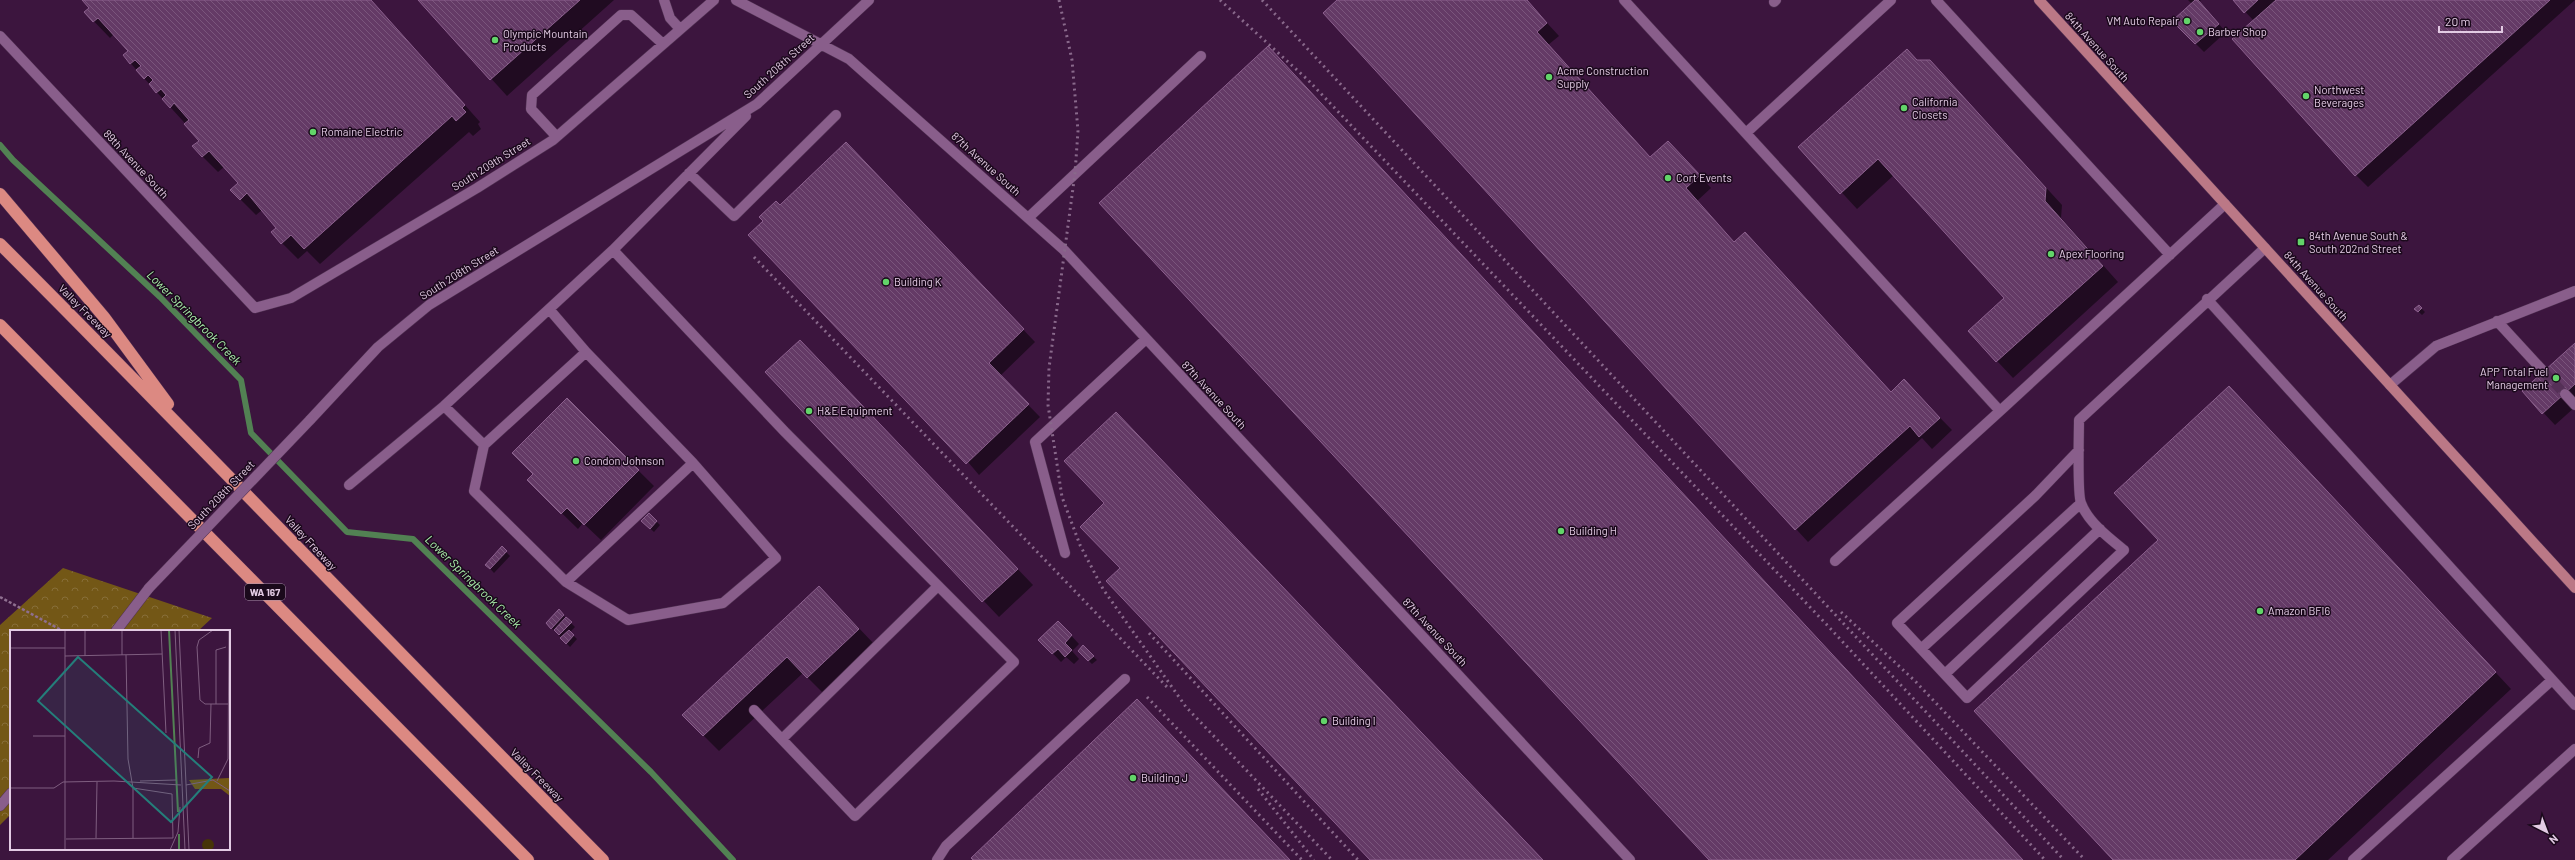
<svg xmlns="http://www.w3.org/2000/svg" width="2575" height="860" font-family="Barlow,sans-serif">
<defs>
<pattern id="forest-crowns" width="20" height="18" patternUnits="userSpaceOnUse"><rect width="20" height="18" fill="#735716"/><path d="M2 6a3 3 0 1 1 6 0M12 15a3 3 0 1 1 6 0" fill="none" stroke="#876e38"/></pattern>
<pattern id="building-back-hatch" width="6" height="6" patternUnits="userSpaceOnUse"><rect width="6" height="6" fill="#643a66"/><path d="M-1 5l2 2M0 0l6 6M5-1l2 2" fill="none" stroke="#7a557c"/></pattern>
</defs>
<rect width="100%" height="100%" fill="#3c153e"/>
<!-- forest -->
<path fill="url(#forest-crowns)" d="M 63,568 L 212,618 L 198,631 L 11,631 L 11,814 L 0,825 L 0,625 Z"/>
<!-- shadow -->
<path fill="#0007" d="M 83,0 L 371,0 L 480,122 L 478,124 L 481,129 L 473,136 L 469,132 L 320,264 L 307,251 L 298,259 L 282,243 L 278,228 L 262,210 L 256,215 L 240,199 L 239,183 L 224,167 L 218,172 L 202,156 L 201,141 L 124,56 L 129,51 L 114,34 L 110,38 L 85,12 L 90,8 Z
M 420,0 L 614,0 L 507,96 Z
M 1339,0 L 1526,0 L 1559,36 L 1548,45 L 1651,158 L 1680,154 L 1711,188 L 1697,201 L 1735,243 L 1891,392 L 1904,381 L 1952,430 L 1932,449 L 1922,438 L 1808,542 L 1325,13 Z
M 2188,0 L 2201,0 L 2199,2 L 2226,32 L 2204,52 L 2173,21 L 2192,4 Z
M 2234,0 L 2575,0 L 2368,187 L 2356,175 L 2254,21 Z
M 1917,61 L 1930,61 L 1946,78 L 2062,205 L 2061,218 L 2118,282 L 2013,378 L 1969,331 L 2005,298 L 1894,175 L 1857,209 L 1800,147 Z
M 858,156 L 1035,342 L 1000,376 L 1040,417 L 979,475 L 764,221 L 780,206 Z
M 2419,306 L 2425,312 L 2422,315 L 2416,309 Z
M 800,341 L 1033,585 L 999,617 L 767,372 Z
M 2575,344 L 2575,407 L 2555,425 L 2523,391 Z
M 567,400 L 654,486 L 601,540 L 583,523 L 578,529 L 528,480 L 534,474 Z
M 2245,403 L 2511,689 L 2328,860 L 2115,860 L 2159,540 Z
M 649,514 L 660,525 L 654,532 L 642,521 Z
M 502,548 L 510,556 L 494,573 L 486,564 Z
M 835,603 L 875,645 L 823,693 L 803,673 L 719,751 L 703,735 Z
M 559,611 L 575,627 L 570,632 L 577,639 L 570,647 L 547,623 Z
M 1066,630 L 1079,644 L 1072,651 L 1079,659 L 1074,664 L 1066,657 L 1061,662 L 1040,640 Z
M 1083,647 L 1097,660 L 1092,664 L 1079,651 Z"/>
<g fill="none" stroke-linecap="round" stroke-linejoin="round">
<!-- stream -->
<path stroke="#528153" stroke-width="6" d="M 0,145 L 13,160 L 160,297 L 241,380 L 251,433 L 347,532 L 413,539 L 651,772 L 733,860"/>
</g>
<!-- building -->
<path fill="url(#building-back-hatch)" stroke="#8c608e" d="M 82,0 L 371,0 L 465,105 L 462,108 L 466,112 L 456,121 L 452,116 L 304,249 L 291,235 L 281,244 L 271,232 L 276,228 L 247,193 L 240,200 L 230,190 L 238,183 L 209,151 L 202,157 L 192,146 L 199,141 L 184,124 L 189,120 L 174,103 L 170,108 L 162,99 L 166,95 L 161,89 L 156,93 L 149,84 L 153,80 L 148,75 L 144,79 L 136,70 L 141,66 L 135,60 L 130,64 L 123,55 L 128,51 L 98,18 L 93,22 L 84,12 L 89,8 Z
M 418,0 L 580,0 L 490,80 Z
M 1337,0 L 1527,0 L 1547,23 L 1537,32 L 1650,157 L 1668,141 L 1700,175 L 1686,188 L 1734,242 L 1745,232 L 1891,392 L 1904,379 L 1940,418 L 1919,437 L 1910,426 L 1795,530 L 1323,13 Z
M 2195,0 L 2198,0 L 2219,24 L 2195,44 L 2172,21 Z
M 2233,0 L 2258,0 L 2244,13 Z
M 2276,0 L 2550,0 L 2355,176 L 2232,39 Z
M 1268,46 L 2023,860 L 1709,860 L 1099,203 Z
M 1907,49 L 1917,60 L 1930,60 L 2046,188 L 2045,201 L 2103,266 L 1996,362 L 1968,331 L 2004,298 L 1878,159 L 1840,194 L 1798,147 Z
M 846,142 L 1024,329 L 989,363 L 1029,404 L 966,464 L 748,235 L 763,221 L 759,217 L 776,201 L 780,205 Z
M 2419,305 L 2422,308 L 2418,312 L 2414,309 Z
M 800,340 L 1018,569 L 982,602 L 765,372 Z
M 2575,343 L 2575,384 L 2542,414 L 2522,391 Z
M 2229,386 L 2496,672 L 2295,860 L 2113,860 L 1974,711 L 2158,540 L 2114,493 Z
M 567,398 L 639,470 L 584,525 L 567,508 L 561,514 L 527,480 L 533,474 L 512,453 Z
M 1116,412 L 1543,860 L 1370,860 L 1106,581 L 1120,568 L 1080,527 L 1104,503 L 1064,461 Z
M 649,513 L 657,521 L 650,529 L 641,521 Z
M 502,546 L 507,551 L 490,569 L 485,565 Z
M 819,586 L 859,629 L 807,678 L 787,657 L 703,736 L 682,715 Z
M 559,609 L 564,615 L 551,629 L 546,623 Z
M 566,617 L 572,622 L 559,635 L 554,630 Z
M 1058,621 L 1072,635 L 1065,643 L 1072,650 L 1065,657 L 1058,649 L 1052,654 L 1038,640 Z
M 569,630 L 574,635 L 566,644 L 560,638 Z
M 1083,645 L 1094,656 L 1088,661 L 1078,651 Z
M 1137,699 L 1290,860 L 973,860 L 971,858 Z"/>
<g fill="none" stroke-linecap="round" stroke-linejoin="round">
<!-- minor-tunnel -->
<path stroke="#553057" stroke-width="10" stroke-dasharray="10 5" stroke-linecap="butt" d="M 2544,372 L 2565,394"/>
<defs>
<path id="minor" d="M 664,0 L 670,18 L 680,29
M 736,0 L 849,59 L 1064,250 L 1630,860
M 1624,0 L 2000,411 L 2225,204
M 1936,0 L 2170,255
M 1774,2 L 1776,0
M 0,36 L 255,308 L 291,298 L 477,188 L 553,140 L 714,0
M 1746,133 L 1891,0
M 556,136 L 531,109 L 532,95 L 621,15 L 631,15 L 663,44
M 689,173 L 734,216 L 836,115
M 1028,218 L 1201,56
M 613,250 L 785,432 L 1014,662 L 855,816 L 754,710
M 2207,299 L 2575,705
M 2497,321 L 2544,372
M 2390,385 L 2436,346 L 2575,291
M 2565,394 L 2575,405
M 444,406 L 484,445 L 586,352 L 549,309
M 310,420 L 378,347 L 429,305 L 757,104 L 869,0
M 484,445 L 474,491 L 566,582 L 693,463 L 586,352
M 2079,450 L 2035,496 L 1897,623 L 1967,698 L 2124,550 C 2109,538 2088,522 2081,503 C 2077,493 2079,435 2079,420 L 2265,248
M 349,485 L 444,406 L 613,250 L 746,116
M 1065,553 L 1035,442 L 1146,339
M 1835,561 L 2000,411
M 566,582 L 628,620 L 723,603 L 776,558 L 693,463
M 116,631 L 149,588
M 1921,649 L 2081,503
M 1945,674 L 2100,529
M 782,739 L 938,586
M 0,806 L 11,793
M 937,860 L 946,846 L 1125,679
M 2353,860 L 2552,680
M 2452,860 L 2575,749"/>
<path id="major" d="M 2039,0 L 2575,588"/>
<path id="highway" d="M 0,194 L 104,317 L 168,404
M 0,244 C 203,447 401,656 603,860
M 0,325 L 528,860"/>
</defs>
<!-- minor casing -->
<use href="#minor" stroke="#503152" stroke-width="11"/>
<!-- major casing -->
<use href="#major" stroke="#503152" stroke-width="11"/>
<!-- highway casing -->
<use href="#highway" stroke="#503152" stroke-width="13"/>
<!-- path -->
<path stroke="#8f6f90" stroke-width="2.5" stroke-dasharray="3 2" stroke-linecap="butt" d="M 0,597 L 63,631"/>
<!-- minor -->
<use href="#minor" stroke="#895e8b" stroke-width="10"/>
<!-- major -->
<use href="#major" stroke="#bb7886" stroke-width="10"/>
<!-- highway -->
<use href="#highway" stroke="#dc8982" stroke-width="12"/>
<!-- rail -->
<path stroke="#89698b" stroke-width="3" stroke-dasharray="2 4" stroke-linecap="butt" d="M 1059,0 L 1072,60 L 1078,131 L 1075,173 L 1049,368 L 1048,405 L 1062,497 L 1080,545 L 1103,589 L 1186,707 L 1332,860
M 1220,0 L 1308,80 L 1828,626 L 2045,860
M 1262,0 L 2064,860
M 754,257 L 1167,687
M 1841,612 L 1915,681 L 2085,860
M 1149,633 L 1358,860
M 1147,697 L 1302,860
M 1258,789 L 1314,860"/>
<defs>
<path id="minor-bridge" d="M 149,588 L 310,420"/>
</defs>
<!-- minor-bridge casing -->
<use href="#minor-bridge" stroke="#503152" stroke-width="11" stroke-linecap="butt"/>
<!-- minor-bridge -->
<use href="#minor-bridge" stroke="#895e8b" stroke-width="10"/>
</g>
<!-- markers -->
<g fill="#62d469" stroke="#1a091b" stroke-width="1.5">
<circle cx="2187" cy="21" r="4"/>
<circle cx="2200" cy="32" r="4"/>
<circle cx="495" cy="40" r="4"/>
<circle cx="1549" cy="77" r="4"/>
<circle cx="2306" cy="96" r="4"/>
<circle cx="1904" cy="108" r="4"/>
<circle cx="313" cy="132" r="4"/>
<circle cx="1668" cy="178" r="4"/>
<rect x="2297" y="238" width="8" height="8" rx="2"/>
<circle cx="2051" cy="254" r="4"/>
<circle cx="886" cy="282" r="4"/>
<circle cx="2556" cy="378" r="4"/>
<circle cx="809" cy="411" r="4"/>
<circle cx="576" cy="461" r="4"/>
<circle cx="1561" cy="531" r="4"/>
<circle cx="2260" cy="611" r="4"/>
<circle cx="1324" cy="721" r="4"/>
<circle cx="1133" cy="778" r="4"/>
</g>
<g text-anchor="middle" stroke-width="3" stroke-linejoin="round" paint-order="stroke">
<!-- shield labels -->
<rect fill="#1a091b" stroke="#a791a8" stroke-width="1" x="245" y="584" width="40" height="16" rx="3"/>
<g font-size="10" font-weight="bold" fill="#e3cbe4">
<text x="265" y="596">WA 167</text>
</g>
<!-- poi labels -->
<g font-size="11" fill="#e3cbe4" stroke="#1a091b" text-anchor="start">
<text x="2179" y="25" text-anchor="end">VM Auto Repair</text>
<text x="2208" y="36">Barber Shop</text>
<text x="503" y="38">Olympic Mountain<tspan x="503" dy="13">Products</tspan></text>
<text x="1557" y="75">Acme Construction<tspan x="1557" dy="13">Supply</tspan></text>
<text x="2314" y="94">Northwest<tspan x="2314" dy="13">Beverages</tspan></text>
<text x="1912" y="106">California<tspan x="1912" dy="13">Closets</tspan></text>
<text x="321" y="136">Romaine Electric</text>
<text x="1676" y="182">Cort Events</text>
<text x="2309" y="240">84th Avenue South &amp;<tspan x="2309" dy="13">South 202nd Street</tspan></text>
<text x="2059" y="258">Apex Flooring</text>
<text x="894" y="286">Building K</text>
<text x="2548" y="376" text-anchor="end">APP Total Fuel<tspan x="2548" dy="13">Management</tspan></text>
<text x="817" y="415">H&amp;E Equipment</text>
<text x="584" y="465">Condon Johnson</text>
<text x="1569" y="535">Building H</text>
<text x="2268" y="615">Amazon BFI6</text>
<text x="1332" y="725">Building I</text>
<text x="1141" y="782">Building J</text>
</g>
<!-- street labels -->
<g font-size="11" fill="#e3cbe4" stroke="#1a091b">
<text transform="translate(2097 47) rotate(48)" y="4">84th Avenue South</text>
<text transform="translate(779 66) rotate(-42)" y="4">South 208th Street</text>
<text transform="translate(136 164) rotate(47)" y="4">89th Avenue South</text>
<text transform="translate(491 164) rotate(-32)" y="4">South 209th Street</text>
<text transform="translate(986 164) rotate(42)" y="4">87th Avenue South</text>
<text transform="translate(459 273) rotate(-32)" y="4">South 208th Street</text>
<text transform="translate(2316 286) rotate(48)" y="4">84th Avenue South</text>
<text transform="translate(85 311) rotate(45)" y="4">Valley Freeway</text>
<text transform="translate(1214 395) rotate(47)" y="4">87th Avenue South</text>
<text transform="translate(221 495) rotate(-46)" y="4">South 208th Street</text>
<text transform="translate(311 543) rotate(47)" y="4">Valley Freeway</text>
<text transform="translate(1435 632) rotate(47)" y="4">87th Avenue South</text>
<text transform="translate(537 775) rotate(45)" y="4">Valley Freeway</text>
</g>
<!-- water labels -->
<g font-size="12" font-style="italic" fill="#abf1ac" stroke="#1a091b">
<text transform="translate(194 318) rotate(45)" y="4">Lower Springbrook Creek</text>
<text transform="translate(473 582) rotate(44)" y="4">Lower Springbrook Creek</text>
</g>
</g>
<!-- overview -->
<g transform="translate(10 630)">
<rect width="220" height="220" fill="#3c153e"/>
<path d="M 220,127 L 220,171 L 220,166 L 211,159 L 185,159 L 179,150 L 219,148 Z" fill="#735716"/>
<path d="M192 215a6 6 0 1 1 12 0a6 6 0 1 1-12 0Z" fill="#463407"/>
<path fill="none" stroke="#528153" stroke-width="2" d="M 159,0 L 168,182M 169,204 L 169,220"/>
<path fill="none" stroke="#7f5e80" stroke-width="1" d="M 55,0 L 55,220M 75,0 L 75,26M 112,0 L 112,25M 151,0 L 156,103M 165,0 L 175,220M 169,0 L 179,220M 189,10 L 187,17 L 190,70 L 195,74 L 219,74M 189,10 L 203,0M 0,18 L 55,18M 116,25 L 118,129 L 123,158 L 123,208M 55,26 L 152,24M 206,74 L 206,20 L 216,17M 23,106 L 55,106M 188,128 L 189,118 L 200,113 L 201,74M 130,151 L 166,150M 207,151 L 218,129 L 219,0M 176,155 L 203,150 L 220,161M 0,158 L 44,158 L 53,152 L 104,151 L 171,155M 86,208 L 87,152M 56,209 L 163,208 L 162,164 L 123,158M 160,220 L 168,202 L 170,177"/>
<path fill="#247e7a" fill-opacity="0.15" stroke="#247e7a" stroke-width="2" d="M 68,27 L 202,147 L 161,192 L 28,71 Z"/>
<rect width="220" height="220" fill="none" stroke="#e3cbe4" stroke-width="2"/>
</g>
<!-- north arrow -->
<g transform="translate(2547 832) rotate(138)" stroke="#1a091b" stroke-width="3" paint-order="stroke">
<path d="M0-3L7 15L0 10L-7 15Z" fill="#e3cbe4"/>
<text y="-6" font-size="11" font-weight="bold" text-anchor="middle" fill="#e3cbe4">N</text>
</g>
<!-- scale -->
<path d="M2439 26v6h63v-6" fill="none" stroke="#e3cbe4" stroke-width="2"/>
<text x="2445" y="26" font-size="12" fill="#e3cbe4" stroke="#1a091b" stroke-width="3" paint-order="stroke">20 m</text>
</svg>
